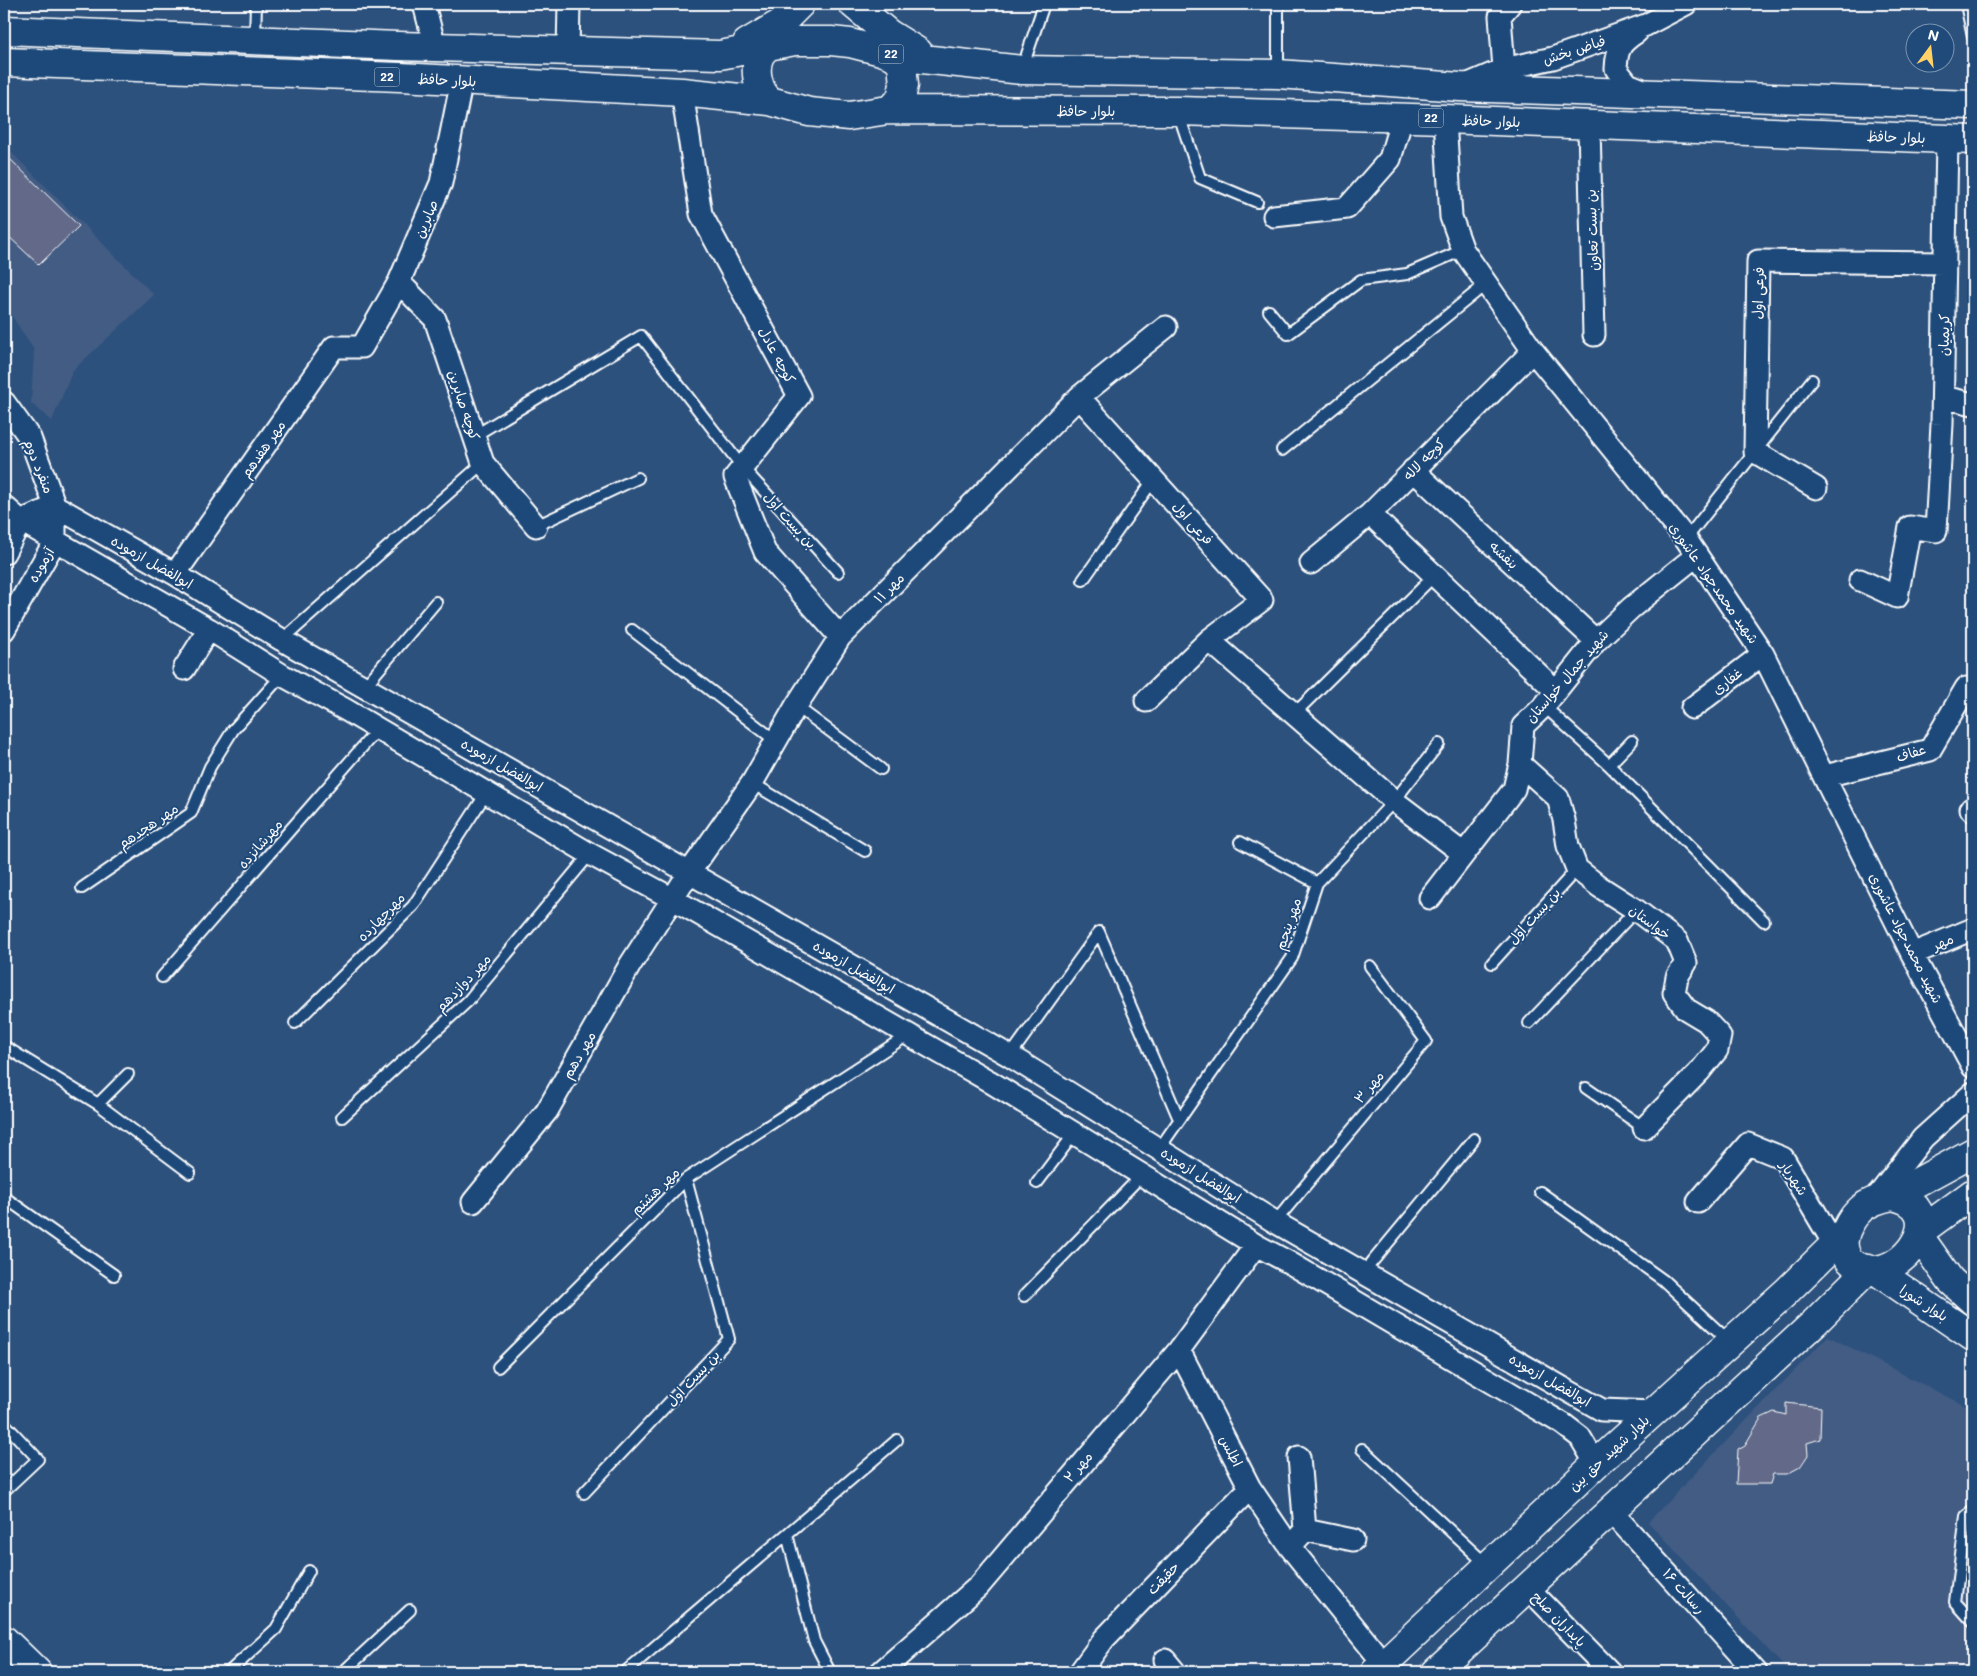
<svg xmlns="http://www.w3.org/2000/svg" width="1977" height="1676" font-family="Mali,'Playpen Sans Arabic',sans-serif">
<rect width="100%" height="100%" fill="#2d517d"/>
<filter id="ink" filterUnits="userSpaceOnUse"><feTurbulence type="fractalNoise" baseFrequency=".02" numOctaves="2"/><feDisplacementMap in="SourceGraphic" scale="10" xChannelSelector="R" yChannelSelector="G"/><feConvolveMatrix kernelMatrix="1 2 1 2 8 2 1 2 1" color-interpolation-filters="sRGB"/></filter>
<g filter="url(#ink)">
<!-- built -->
<path fill="#425c84" d="M 8,149 L 154,295 L 73,370 L 52,421 L 31,403 L 34,350 L 4,304 L 4,153 Z
M 1828,1336 L 1973,1410 L 1973,1672 L 1789,1672 L 1648,1522 Z"/>
<!-- building -->
<path fill="#646b89" stroke="#fff" d="M 8,157 L 79,226 L 39,265 L 4,232 L 4,161 Z
M 1786,1403 L 1821,1407 L 1820,1439 L 1807,1443 L 1808,1455 L 1800,1467 L 1787,1474 L 1773,1474 L 1770,1484 L 1736,1484 L 1738,1449 L 1745,1445 L 1761,1418 L 1774,1412 L 1786,1415 Z"/>
<g fill="none" stroke-linecap="round" stroke-linejoin="round">
<defs>
<path id="lane" d="M 1967,9 L 1973,37
M 255,39 L 256,4
M 1022,69 L 1044,4
M 1278,73 L 1278,4
M 1178,112 L 1200,178 L 1257,202
M 1269,311 L 1288,334 L 1361,280 L 1407,274 L 1463,250
M 474,436 L 641,336 L 743,468 L 838,572
M 1282,450 L 1486,284
M 536,526 L 638,478
M 1686,539 L 1812,380
M 1083,580 L 1154,479
M 632,630 L 776,741
M 282,640 L 483,463
M 365,686 L 436,602
M 796,706 L 881,769
M 1544,706 L 1609,765 L 1764,921
M 1294,714 L 1435,575
M 1609,765 L 1632,741
M 752,783 L 865,851
M 1240,842 L 1317,883
M 82,888 L 191,813 L 210,767 L 233,730 L 282,675
M 1099,932 L 1179,1119
M 1492,963 L 1577,869
M 162,977 L 378,729
M 295,1023 L 413,906 L 487,792
M 1529,1023 L 1636,910
M 4,1046 L 98,1104 L 190,1173
M 1010,1056 L 1099,932
M 1586,1088 L 1644,1128
M 98,1104 L 128,1074
M 342,1117 L 468,1001 L 590,854
M 1159,1149 L 1292,958 L 1317,883 L 1394,801 L 1439,744
M 1037,1183 L 1074,1134
M 1540,1192 L 1663,1280 L 1730,1342
M 4,1197 L 114,1275
M 1275,1222 L 1426,1041 L 1370,966
M 1363,1273 L 1474,1139
M 1024,1296 L 1142,1175
M 498,1367 L 686,1179 L 908,1035
M 4,1423 L 38,1459 L 4,1491
M 1362,1449 L 1488,1566
M 584,1493 L 729,1339 L 686,1179
M 1973,1511 L 1966,1516 L 1955,1602 L 1973,1622
M 787,1534 L 897,1440
M 229,1672 L 276,1629 L 309,1571
M 343,1672 L 410,1610
M 625,1672 L 787,1534 L 814,1641 L 830,1672"/>
<path id="street" d="M 424,4 L 435,47
M 1637,32 C 1620,43 1617,48 1616,69 L 1628,84 L 1648,92
M 568,51 L 569,4
M 1504,69 L 1500,16 L 1510,4
M 1464,86 L 1504,69 L 1553,58 L 1646,25 L 1686,4
M 682,92 L 701,214 L 799,396 L 735,477 L 765,552 L 840,637
M 1445,119 L 1451,217 L 1463,250 L 1533,351 L 1686,539 L 1763,654 L 1912,954 L 1973,1067
M 1589,125 L 1594,335
M 1274,216 L 1347,208 L 1390,159 L 1402,118
M 399,282 L 435,319 L 483,463 L 536,526
M 1079,397 L 1262,600 L 1209,640
M 1943,397 L 1973,404
M 4,402 L 30,438 L 55,506 L 55,541 L 4,630
M 1413,470 L 1596,641
M 1816,488 L 1755,452 L 1758,261 L 1945,263
M 4,506 L 21,521 L 209,629 L 282,675 L 346,710 L 590,854 L 673,899 L 989,1081 L 1256,1245 L 1290,1263 L 1563,1424 L 1580,1437 L 1596,1464
M 55,506 L 175,574 L 282,640 L 1010,1056 L 1275,1222 L 1570,1392 L 1602,1410 L 1654,1412
M 1370,514 L 1556,691
M 4,553 L 21,521 L 55,506
M 1311,563 L 1370,514 L 1533,351
M 175,574 L 334,347 L 362,347 L 399,282 L 441,183 L 462,80
M 1860,580 L 1897,597 L 1910,527 L 1936,531 L 1942,424 L 1947,139
M 184,669 L 209,629
M 1146,701 L 1209,640 L 1394,801 L 1464,854
M 1692,708 L 1763,654
M 1520,764 L 1558,798 L 1564,820 L 1568,846 L 1577,869 L 1600,887 L 1636,910 L 1677,941 L 1686,963 L 1677,977 L 1674,993 L 1686,1009 L 1706,1021 L 1720,1036 L 1717,1050 L 1700,1071 L 1644,1128
M 1825,776 L 1930,750 L 1966,688
M 1971,809 L 1973,811
M 1430,898 L 1514,789 L 1520,764 L 1523,726 L 1544,706 L 1596,641 L 1631,608 L 1697,555
M 1912,954 L 1973,929
M 473,1202 L 547,1111 L 630,965 L 689,873 L 752,783 L 796,706 L 840,637 L 1079,397 L 1166,327
M 1698,1202 L 1748,1144 L 1783,1158 L 1834,1244
M 1873,1202 L 1923,1138 L 1973,1093
M 1179,1350 L 1250,1488 L 1290,1547 L 1384,1664
M 1611,1511 L 1756,1672
M 1305,1530 L 1353,1540
M 1290,1547 L 1305,1530 L 1299,1457
M 1528,1588 L 1610,1672
M 1165,1660 L 1175,1672
M 881,1672 L 979,1586 L 1179,1350 L 1256,1245
M 1080,1672 L 1104,1639 L 1250,1488"/>
<path id="secondary" d="M 1892,1196 C 1954,1207 1903,1283 1862,1268 C 1832,1257 1844,1224 1861,1209 C 1870,1201 1882,1198 1892,1196 Z
M 1892,1196 L 1973,1152
M 1921,1231 L 1973,1193
M 1919,1236 L 1950,1280 L 1973,1301
M 1875,1270 L 1973,1337
M 4,1640 L 37,1672
M 1375,1672 L 1596,1464 L 1786,1292 L 1844,1235
M 1436,1672 L 1814,1323 L 1868,1269"/>
<path id="primary" d="M 853,4 L 889,34 L 918,52
M 4,30 L 398,46 L 720,55 L 768,46
M 747,43 L 781,23 L 800,4
M 895,56 L 1022,70 L 1278,74 L 1460,87 L 1973,105
M 4,62 L 400,77 L 682,92 L 770,101 L 809,112 L 849,116 L 888,110 L 898,103 L 902,94 L 904,85 L 902,64 L 895,56 L 881,51 L 850,43 L 831,41 L 795,41 L 768,46 C 765,49 762,52 760,55 C 753,70 758,91 770,101
M 888,110 L 1178,111 L 1445,119 L 1973,140"/>
</defs>
<!-- lane casing -->
<use href="#lane" stroke="#fff" stroke-width="14"/>
<!-- street casing -->
<use href="#street" stroke="#fff" stroke-width="25"/>
<!-- secondary casing -->
<use href="#secondary" stroke="#fff" stroke-width="31"/>
<!-- primary casing -->
<use href="#primary" stroke="#fff" stroke-width="31"/>
<!-- lane -->
<use href="#lane" stroke="#1f4a7a" stroke-width="10"/>
<!-- street -->
<use href="#street" stroke="#1f4a7a" stroke-width="21"/>
<!-- secondary -->
<use href="#secondary" stroke="#1f4a7a" stroke-width="28"/>
<!-- primary -->
<use href="#primary" stroke="#1f4a7a" stroke-width="28"/>
</g>
</g>
<g text-anchor="middle" stroke-width="4" stroke-linejoin="round" paint-order="stroke">
<!-- shield labels -->
<g fill="#1f4a7a" stroke="#bcc9d7" stroke-width="1">
<rect x="878.5" y="44.5" width="25" height="19" rx="4"/>
<rect x="374.5" y="67.5" width="25" height="19" rx="4"/>
<rect x="1418.5" y="108.5" width="25" height="19" rx="4"/>
</g>
<g font-size="12" font-weight="bold" fill="#fff">
<text x="891" y="58">22</text>
<text x="387" y="81">22</text>
<text x="1431" y="122">22</text>
</g>
<!-- street labels -->
<g font-size="14" fill="#fff" stroke="#1f4a7a">
<text transform="translate(1574 50) rotate(-18)" y="5">فیاض بخش</text>
<text transform="translate(447 80) rotate(3)" y="5">بلوار حافظ</text>
<text x="1086" y="116">بلوار حافظ</text>
<text transform="translate(1491 121) rotate(2)" y="5">بلوار حافظ</text>
<text transform="translate(1896 137) rotate(2)" y="5">بلوار حافظ</text>
<text transform="translate(426 219) rotate(-67)" y="5">صابرین</text>
<text transform="translate(1592 230) rotate(-92)" y="5">بن‌ بست تعاون</text>
<text transform="translate(1758 293) rotate(-88)" y="5">فرعی اول</text>
<text transform="translate(1944 335) rotate(-89)" y="5">کریمیان</text>
<text transform="translate(777 355) rotate(62)" y="5">کوچه عادل</text>
<text transform="translate(464 405) rotate(72)" y="5">کوچه صابرین</text>
<text transform="translate(263 449) rotate(-55)" y="5">مهر هفدهم</text>
<text transform="translate(1424 459) rotate(-45)" y="5">کوچه لاله</text>
<text transform="translate(39 466) rotate(68)" y="5">منفرد دوم</text>
<text transform="translate(790 520) rotate(48)" y="5">بن بست اول</text>
<text transform="translate(1193 523) rotate(48)" y="5">فرعی اول</text>
<text transform="translate(1504 555) rotate(43)" y="5">بنفشه</text>
<text transform="translate(152 562) rotate(30)" y="5">ابوالفضل ازموده</text>
<text transform="translate(41 565) rotate(-60)" y="5">آزموده</text>
<text transform="translate(1714 583) rotate(55)" y="5">شهید محمدجواد عاشوری</text>
<text transform="translate(889 588) rotate(-45)" y="5">مهر ۱۱</text>
<text transform="translate(1567 676) rotate(-49)" y="5">شهید جمال خواستان</text>
<text transform="translate(1727 681) rotate(-38)" y="5">غفاری</text>
<text transform="translate(1911 753) rotate(-18)" y="5">عفاف</text>
<text transform="translate(502 765) rotate(30)" y="5">ابوالفضل ازموده</text>
<text transform="translate(148 826) rotate(-34)" y="5">مهر هجدهم</text>
<text transform="translate(260 844) rotate(-49)" y="5">مهرشانزده</text>
<text transform="translate(1534 916) rotate(-48)" y="5">بن بست اول</text>
<text transform="translate(381 917) rotate(-46)" y="5">مهرچهارده</text>
<text transform="translate(1650 922) rotate(37)" y="5">خواستان</text>
<text transform="translate(1288 924) rotate(-71)" y="5">مهر پنجم</text>
<text transform="translate(1906 938) rotate(63)" y="5">شهید محمدجواد عاشوری</text>
<text transform="translate(1943 942) rotate(-23)" y="5">مهر</text>
<text transform="translate(854 967) rotate(30)" y="5">ابوالفضل ازموده</text>
<text transform="translate(463 983) rotate(-47)" y="5">مهر دوازدهم</text>
<text transform="translate(579 1055) rotate(-60)" y="5">مهر دهم</text>
<text transform="translate(1369 1087) rotate(-50)" y="5">مهر ۳</text>
<text transform="translate(1201 1175) rotate(32)" y="5">ابوالفضل ازموده</text>
<text transform="translate(1794 1178) rotate(57)" y="5">شهریار</text>
<text transform="translate(655 1191) rotate(-44)" y="5">مهر هشتم</text>
<text transform="translate(1924 1303) rotate(33)" y="5">بلوار شورا</text>
<text transform="translate(693 1378) rotate(-47)" y="5">بن بست اول</text>
<text transform="translate(1550 1380) rotate(30)" y="5">ابوالفضل ازموده</text>
<text transform="translate(1231 1451) rotate(63)" y="5">اطلس</text>
<text transform="translate(1609 1453) rotate(-43)" y="5">بلوار شهید حق بین</text>
<text transform="translate(1078 1467) rotate(-49)" y="5">مهر ۲</text>
<text transform="translate(1163 1578) rotate(-46)" y="5">حقیقت</text>
<text transform="translate(1684 1591) rotate(48)" y="5">رسالت ۱۶</text>
<text transform="translate(1559 1619) rotate(46)" y="5">پایداران صلح</text>
</g>
</g>
<!-- margin -->
<rect width="1977" height="1676" fill="none" stroke="#1f4a7a" stroke-width="20"/>
<rect x="10" y="10" width="1957" height="1656" fill="none" stroke="#fff" stroke-width="2" filter="url(#ink)"/>
<!-- north arrow -->
<g transform="translate(1930 48) rotate(15)"><circle r="24" fill="#1f4a7a" stroke="#7992af"/>
<path d="M0-4L9 19L0 12L-9 19Z" fill="#ffd166"/>
<text y="-8" font-size="14" font-weight="bold" text-anchor="middle" fill="#ffffff">N</text>
</g>
</svg>
